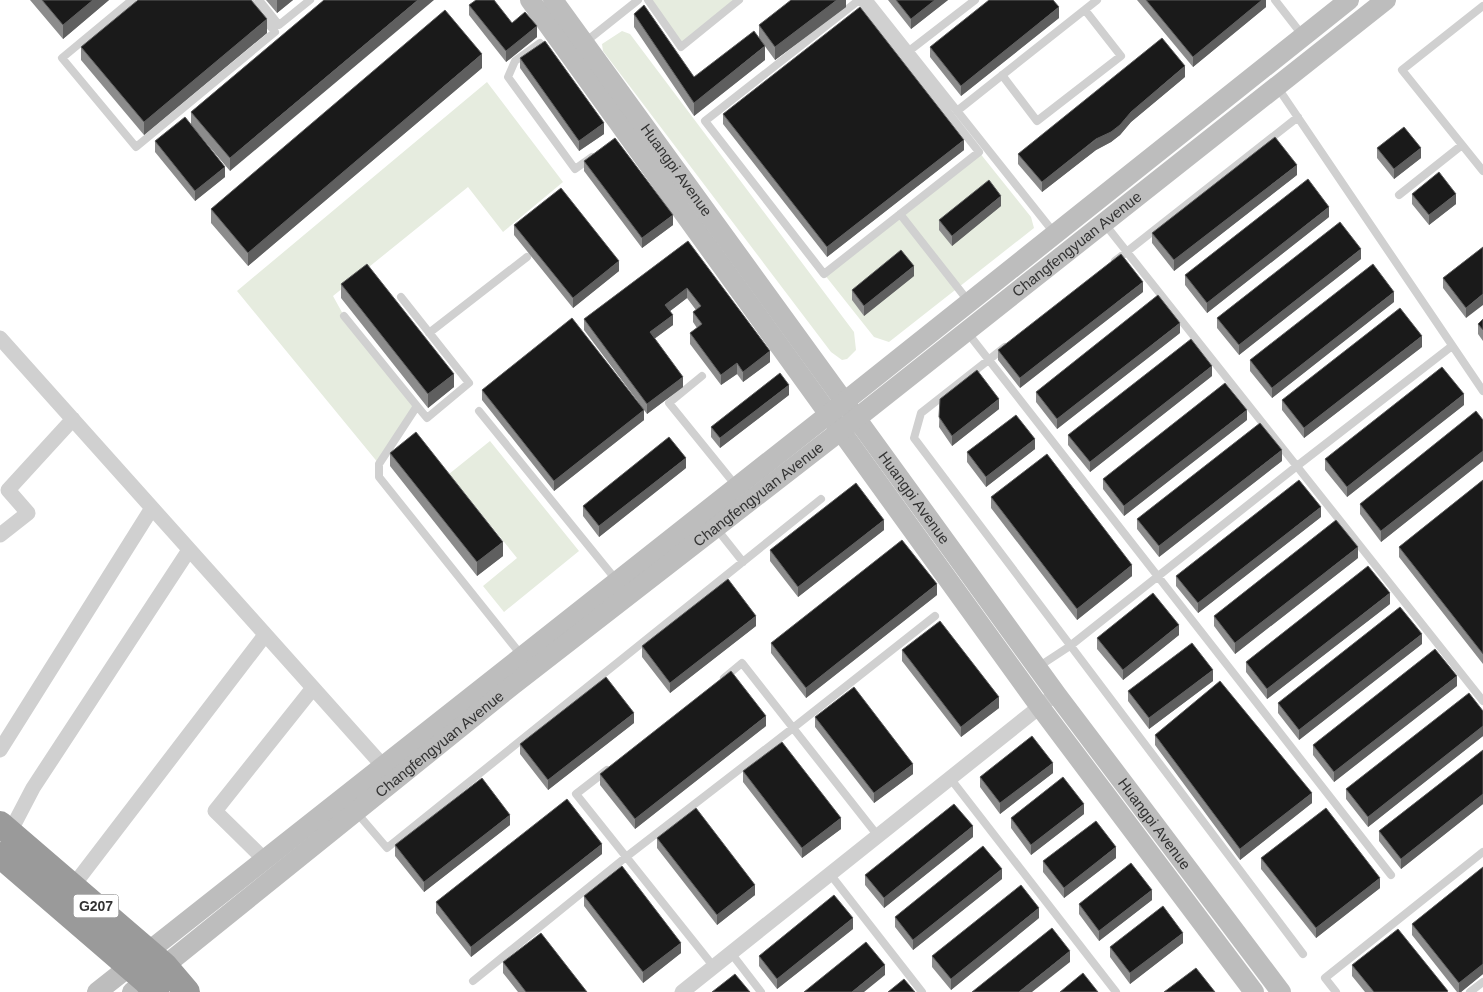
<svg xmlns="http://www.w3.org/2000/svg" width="1483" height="992" font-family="Arial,sans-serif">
<rect width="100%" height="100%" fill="#fff"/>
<!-- green -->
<path fill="#e6ecdf" d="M 648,0 L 739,0 L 681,47 Z
M 622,31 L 630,34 L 854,332 L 856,350 L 847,359 L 842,360 L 831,352 L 603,51 L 602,44 Z
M 487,82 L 563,182 L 503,232 L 468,187 L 333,296 L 344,316 L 417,406 L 379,464 L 237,291 Z
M 979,152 L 1031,217 L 1034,228 L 889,342 L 874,337 L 824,274 Z
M 490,441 L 579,551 L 504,612 L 483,586 L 517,558 L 449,474 Z"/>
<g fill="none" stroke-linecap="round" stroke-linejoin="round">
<!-- lane -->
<path stroke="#d0d0d0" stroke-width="8" d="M 132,0 L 62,58 L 136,147 L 275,32 L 249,0
M 259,0 L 279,25 L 310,0
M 648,0 L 681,47 L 739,0
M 859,0 L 705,121 L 824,274 L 979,152 L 860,0
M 869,0 L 1055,234
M 1275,0 L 1303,36
M 1483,6 L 1402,70 L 1483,171
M 540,43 L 515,61 L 508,77 L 575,169 L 592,157
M 584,43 L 638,0
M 909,51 L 975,0
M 1002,75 L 1037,121 L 1121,56 L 1085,10
M 1278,88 L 1483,391
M 957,111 L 1097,0
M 1399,195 L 1462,145
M 900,214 L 969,302
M 1104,223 L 1483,701
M 1115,261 L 1298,117
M 401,297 L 469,383 L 427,418 L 417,406 L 379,464 L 379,477 L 522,656
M 344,316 L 417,406
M 967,332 L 1391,875
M 429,333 L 527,257
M 1005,347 L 921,413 L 914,438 L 1303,954
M 702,376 L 669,403 L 737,487
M 479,411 L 617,581
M 716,528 L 743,562
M 1038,667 L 1070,646 L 1297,466 L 1452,346
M 724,678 L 742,663 L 878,836
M 607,770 L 576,794 L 714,967
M 950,778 L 1116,992
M 357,813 L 387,848 L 821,499
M 830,874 L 922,992
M 731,953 L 761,992
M 473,981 L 626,857 L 793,728 L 935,616
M 1336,992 L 1325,978 L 1483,852
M 1470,992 L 1483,982"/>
<!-- street -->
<path stroke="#d0d0d0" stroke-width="15" d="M 0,338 L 383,766
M 0,535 L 28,513 L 8,490 L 73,419
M 0,750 L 152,508
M 10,832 L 33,788 L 189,550
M 265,860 L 215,811 L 313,688
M 73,886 L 265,635
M 682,992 L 1047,701"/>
<!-- secondary -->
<g stroke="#bdbdbd" stroke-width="20">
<path d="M 530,0 L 1040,707 L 1254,992"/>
<path id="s1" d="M 553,0 L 1057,695 L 1281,992"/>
<path d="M 97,992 L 829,414 L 1349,0"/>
<path id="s2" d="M 132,992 L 513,685 L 857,418 L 1386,0"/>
</g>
<!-- highway -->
<path stroke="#9a9a9a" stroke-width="26" d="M 0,824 L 164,965 L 187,992
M 0,855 L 146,981 L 156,992"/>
</g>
<!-- wall -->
<path fill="#8c8c8c" d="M 30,0 L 109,0 L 63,39 Z
M 266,0 L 293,0 L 277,13 Z
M 324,0 L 230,171 L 191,125 L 191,112 Z
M 846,0 L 846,7 L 775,60 L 759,38 L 759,25 Z
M 888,0 L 948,0 L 911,29 Z
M 1137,0 L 1266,0 L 1266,7 L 1193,67 Z
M 469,5 L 512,23 L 537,37 L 506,62 L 469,15 Z
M 634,14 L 694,77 L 765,60 L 694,116 L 634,27 Z
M 1059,18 L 961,96 L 930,57 L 930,47 Z
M 267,33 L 144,135 L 81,60 L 81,47 Z
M 520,58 L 604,134 L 579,151 L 520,68 Z
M 482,68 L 248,266 L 211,223 L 211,209 Z
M 1185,77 L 1131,122 L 1120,135 L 1111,142 L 1096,150 L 1042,192 L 1018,164 L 1018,154 Z
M 723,114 L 964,150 L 827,257 L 723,124 Z
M 155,141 L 225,177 L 195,201 L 155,152 Z
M 1377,148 L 1421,158 L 1394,179 L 1377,158 Z
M 584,161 L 673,225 L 642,248 L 584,171 Z
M 1297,175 L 1174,271 L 1152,243 L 1152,233 Z
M 1412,194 L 1456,204 L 1429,225 L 1412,204 Z
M 1001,206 L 952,246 L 939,230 L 939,220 Z
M 1329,217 L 1207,313 L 1185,285 L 1185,275 Z
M 514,225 L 619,271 L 573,308 L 514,235 Z
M 688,241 L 770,362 L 743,382 L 737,374 L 721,385 L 690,344 L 690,333 L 697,328 L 693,322 L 693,312 L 696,310 L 687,298 L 670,311 L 673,325 L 654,339 L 683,387 L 647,414 L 644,410 L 644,420 L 554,491 L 482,400 L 482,390 L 639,403 L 584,330 L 584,319 Z
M 1483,247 L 1466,318 L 1443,288 L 1443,278 Z
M 1361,259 L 1239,355 L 1217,328 L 1217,318 Z
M 914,276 L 864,316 L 852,300 L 852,290 Z
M 341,284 L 454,387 L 428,408 L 341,298 Z
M 1143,292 L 1020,388 L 998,360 L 998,350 Z
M 1394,302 L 1272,398 L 1250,371 L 1250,360 Z
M 1483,319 L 1483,341 L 1478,334 L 1478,324 Z
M 1180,333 L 1057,429 L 1036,402 L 1036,392 Z
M 1422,347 L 1304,438 L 1282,410 L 1282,400 Z
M 1212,376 L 1090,472 L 1068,445 L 1068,435 Z
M 789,395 L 720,448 L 711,437 L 711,427 Z
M 940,399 L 999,409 L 952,446 L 939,427 Z
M 1464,405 L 1347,497 L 1325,470 L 1325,459 Z
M 1247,420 L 1124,516 L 1103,489 L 1103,479 Z
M 1483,420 L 1483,461 L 1381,542 L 1360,514 L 1360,504 Z
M 1035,449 L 986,487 L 967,462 L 967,452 Z
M 390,453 L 503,556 L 477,576 L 390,466 Z
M 1282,461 L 1159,557 L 1137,529 L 1137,519 Z
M 686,468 L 599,537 L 583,516 L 583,506 Z
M 1483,480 L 1483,664 L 1399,557 L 1399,547 Z
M 991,497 L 1132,576 L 1077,620 L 991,508 Z
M 1321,517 L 1198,613 L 1176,586 L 1176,576 Z
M 884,530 L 798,597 L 770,561 L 770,550 Z
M 1358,558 L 1235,654 L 1214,626 L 1214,616 Z
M 937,595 L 806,698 L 771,653 L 771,643 Z
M 1390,604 L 1267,699 L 1246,672 L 1246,662 Z
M 756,626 L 670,693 L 642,657 L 642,646 Z
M 1179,635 L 1123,680 L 1097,649 L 1097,638 Z
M 1422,644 L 1299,740 L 1278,713 L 1278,703 Z
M 902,650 L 999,708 L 961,737 L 902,661 Z
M 1213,681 L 1149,729 L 1128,701 L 1128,691 Z
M 1457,686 L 1334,782 L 1313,755 L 1313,745 Z
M 1483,711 L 1483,736 L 1368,827 L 1346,799 L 1346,789 Z
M 815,717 L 913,774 L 874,803 L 815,727 Z
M 634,723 L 548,790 L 520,754 L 520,744 Z
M 766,726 L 635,829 L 600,785 L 600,774 Z
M 1155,735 L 1312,803 L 1240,860 L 1155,745 Z
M 1483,750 L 1483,804 L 1401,869 L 1379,841 L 1379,831 Z
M 743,771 L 841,829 L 802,858 L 743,782 Z
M 1053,773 L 1000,814 L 980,787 L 980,777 Z
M 1084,814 L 1031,855 L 1011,828 L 1011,818 Z
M 510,825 L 424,892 L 395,856 L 395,845 Z
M 973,837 L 884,908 L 865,885 L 865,875 Z
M 657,838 L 755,895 L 717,925 L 657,848 Z
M 602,854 L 471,957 L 436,913 L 436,902 Z
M 1116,858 L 1064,898 L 1043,872 L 1043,861 Z
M 1261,858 L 1380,888 L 1316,938 L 1261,869 Z
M 1483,867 L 1483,974 L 1461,992 L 1457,992 L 1412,935 L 1412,924 Z
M 1002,879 L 913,950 L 895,927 L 895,917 Z
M 584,896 L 681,953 L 643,983 L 584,906 Z
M 1152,900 L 1099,941 L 1079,914 L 1079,904 Z
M 1039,918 L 951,990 L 932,967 L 932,956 Z
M 853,929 L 777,989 L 759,966 L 759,956 Z
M 1183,943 L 1130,984 L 1110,957 L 1110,947 Z
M 503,962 L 587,992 L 518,992 L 503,973 Z
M 1352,965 L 1448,992 L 1365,992 L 1352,976 Z"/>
<!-- shaded-wall -->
<path fill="#5f5f5f" d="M 93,0 L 109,0 L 63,39 L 63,25 Z
M 277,0 L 293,0 L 277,13 Z
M 418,0 L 434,0 L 230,171 L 230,158 Z
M 837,0 L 846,0 L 846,7 L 775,60 L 775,47 Z
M 935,0 L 948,0 L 911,29 L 911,19 Z
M 1262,0 L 1266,0 L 1266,7 L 1193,67 L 1193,57 Z
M 1059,7 L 1059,18 L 961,96 L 961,86 Z
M 267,19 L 267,33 L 144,135 L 144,122 Z
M 537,26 L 537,37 L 506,62 L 506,51 Z
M 765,46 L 765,60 L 694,116 L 694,103 Z
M 482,54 L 482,68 L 248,266 L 248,253 Z
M 1185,66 L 1185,77 L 1131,122 L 1120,135 L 1111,142 L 1096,150 L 1042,192 L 1042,182 L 1131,112 Z
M 604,123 L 604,134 L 579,151 L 579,141 Z
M 964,140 L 964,150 L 827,257 L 827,247 Z
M 1421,148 L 1421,158 L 1394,179 L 1394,169 Z
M 1297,165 L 1297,175 L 1174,271 L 1174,260 Z
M 225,167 L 225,177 L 195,201 L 195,191 Z
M 1456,194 L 1456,204 L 1429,225 L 1429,215 Z
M 1001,196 L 1001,206 L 952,246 L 952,236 Z
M 1329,207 L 1329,217 L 1207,313 L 1207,303 Z
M 673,215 L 673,225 L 642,248 L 642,238 Z
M 1361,249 L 1361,259 L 1239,355 L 1239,345 Z
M 619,261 L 619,271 L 573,308 L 573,298 Z
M 914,266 L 914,276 L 864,316 L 864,306 Z
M 1143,282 L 1143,292 L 1020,388 L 1020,378 Z
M 687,288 L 687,298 L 665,315 L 665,305 Z
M 1394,292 L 1394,302 L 1272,398 L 1272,388 Z
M 1483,294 L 1483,305 L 1466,318 L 1466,308 Z
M 673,315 L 673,325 L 650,342 L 650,332 Z
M 1180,323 L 1180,333 L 1057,429 L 1057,419 Z
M 1422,336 L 1422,347 L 1304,438 L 1304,428 Z
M 770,351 L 770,362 L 743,382 L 743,372 Z
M 737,363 L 737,374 L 721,385 L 721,375 Z
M 1212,366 L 1212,376 L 1090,472 L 1090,462 Z
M 454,374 L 454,387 L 428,408 L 428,394 Z
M 683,377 L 683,387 L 647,414 L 647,404 Z
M 789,385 L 789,395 L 720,448 L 720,438 Z
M 1464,394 L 1464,405 L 1347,497 L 1347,487 Z
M 999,399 L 999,409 L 952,446 L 952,436 Z
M 644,410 L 644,420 L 554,491 L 554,481 Z
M 1247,410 L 1247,420 L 1124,516 L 1124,506 Z
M 1035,439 L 1035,449 L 986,487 L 986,477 Z
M 1282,450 L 1282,461 L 1159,557 L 1159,546 Z
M 1483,451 L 1483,461 L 1381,542 L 1381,531 Z
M 686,458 L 686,468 L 599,537 L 599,526 Z
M 1321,507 L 1321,517 L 1198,613 L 1198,603 Z
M 884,520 L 884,530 L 798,597 L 798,587 Z
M 503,542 L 503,556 L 477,576 L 477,562 Z
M 1358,547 L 1358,558 L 1235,654 L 1235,643 Z
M 1132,565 L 1132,576 L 1077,620 L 1077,609 Z
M 937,584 L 937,595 L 806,698 L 806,688 Z
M 1390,593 L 1390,604 L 1267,699 L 1267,689 Z
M 756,616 L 756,626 L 670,693 L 670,683 Z
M 1179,625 L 1179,635 L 1123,680 L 1123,670 Z
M 1422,634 L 1422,644 L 1299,740 L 1299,730 Z
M 1213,670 L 1213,681 L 1149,729 L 1149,718 Z
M 1457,676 L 1457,686 L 1334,782 L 1334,772 Z
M 999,697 L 999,708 L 961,737 L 961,727 Z
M 634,713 L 634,723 L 548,790 L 548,780 Z
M 766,716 L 766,726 L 635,829 L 635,819 Z
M 1483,726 L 1483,736 L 1368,827 L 1368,817 Z
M 1053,763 L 1053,773 L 1000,814 L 1000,803 Z
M 913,764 L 913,774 L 874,803 L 874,793 Z
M 1312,793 L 1312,803 L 1240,860 L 1240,849 Z
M 1483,794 L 1483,804 L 1401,869 L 1401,859 Z
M 1084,804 L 1084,814 L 1031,855 L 1031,845 Z
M 510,815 L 510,825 L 424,892 L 424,882 Z
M 841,818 L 841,829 L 802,858 L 802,848 Z
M 973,826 L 973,837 L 884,908 L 884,898 Z
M 602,844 L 602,854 L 471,957 L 471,947 Z
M 1116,847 L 1116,858 L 1064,898 L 1064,888 Z
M 1002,869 L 1002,879 L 913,950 L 913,940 Z
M 1380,878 L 1380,888 L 1316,938 L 1316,928 Z
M 755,885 L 755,895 L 717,925 L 717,915 Z
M 1152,890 L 1152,900 L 1099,941 L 1099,931 Z
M 1039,908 L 1039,918 L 951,990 L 951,979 Z
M 853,918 L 853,929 L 777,989 L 777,979 Z
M 1183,933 L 1183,943 L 1130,984 L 1130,973 Z
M 681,943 L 681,953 L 643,983 L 643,972 Z
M 1070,951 L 1070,962 L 1032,992 L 1019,992 Z
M 1483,964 L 1483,974 L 1461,992 L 1459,992 L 1459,983 Z
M 885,965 L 885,975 L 864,992 L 852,992 Z"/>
<!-- building -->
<path fill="#1a1a1a" stroke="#5f5f5f" d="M 42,0 L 93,0 L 63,25 Z
M 138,0 L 251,0 L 267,19 L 144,122 L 81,47 Z
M 324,0 L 418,0 L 230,158 L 191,112 Z
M 476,0 L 494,0 L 512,23 L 525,12 L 537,26 L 506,51 L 469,5 Z
M 791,0 L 837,0 L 775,47 L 759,25 Z
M 896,0 L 935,0 L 911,19 Z
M 989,0 L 1053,0 L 1059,7 L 961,86 L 930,47 Z
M 1146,0 L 1262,0 L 1193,57 Z
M 644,5 L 694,77 L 754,31 L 765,46 L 694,103 L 634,14 Z
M 860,7 L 964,140 L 827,247 L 723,114 Z
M 445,10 L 482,54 L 248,253 L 211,209 Z
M 1162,38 L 1185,66 L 1131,112 L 1120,125 L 1111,132 L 1096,139 L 1042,182 L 1018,154 Z
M 545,41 L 604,123 L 579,141 L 520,58 Z
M 185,117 L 225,167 L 195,191 L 155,141 Z
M 1404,127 L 1421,148 L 1394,169 L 1377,148 Z
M 1275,137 L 1297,165 L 1174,260 L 1152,233 Z
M 615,138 L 673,215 L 642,238 L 584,161 Z
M 1439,172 L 1456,194 L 1429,215 L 1412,194 Z
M 1308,179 L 1329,207 L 1207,303 L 1185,275 Z
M 989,180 L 1001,196 L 952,236 L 939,220 Z
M 561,188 L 619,261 L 573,298 L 514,225 Z
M 1340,222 L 1361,249 L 1239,345 L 1217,318 Z
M 688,241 L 770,351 L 743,372 L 737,363 L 721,375 L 690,333 L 702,324 L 693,312 L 701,306 L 687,288 L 665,305 L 673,315 L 650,332 L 683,377 L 647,404 L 584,319 Z
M 1483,247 L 1483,294 L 1466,308 L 1443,278 Z
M 901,250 L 914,266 L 864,306 L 852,290 Z
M 1121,254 L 1143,282 L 1020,378 L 998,350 Z
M 367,264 L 454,374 L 428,394 L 341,284 Z
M 1373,264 L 1394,292 L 1272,388 L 1250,360 Z
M 1158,295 L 1180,323 L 1057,419 L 1036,392 Z
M 1400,308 L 1422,336 L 1304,428 L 1282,400 Z
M 572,318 L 644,410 L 554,481 L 482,390 Z
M 1483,319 L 1483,330 L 1478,324 Z
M 1191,339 L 1212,366 L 1090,462 L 1068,435 Z
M 1442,367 L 1464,394 L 1347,487 L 1325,459 Z
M 977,370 L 999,399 L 952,436 L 939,417 L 940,399 Z
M 780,373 L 789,385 L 720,438 L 711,427 Z
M 1225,383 L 1247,410 L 1124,506 L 1103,479 Z
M 1476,411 L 1483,420 L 1483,451 L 1381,531 L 1360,504 Z
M 1016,415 L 1035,439 L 986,477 L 967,452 Z
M 1260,423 L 1282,450 L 1159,546 L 1137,519 Z
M 416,432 L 503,542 L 477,562 L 390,453 Z
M 669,437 L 686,458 L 599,526 L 583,506 Z
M 1047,454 L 1132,565 L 1077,609 L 991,497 Z
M 1299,480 L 1321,507 L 1198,603 L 1176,576 Z
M 1483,480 L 1483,654 L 1399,547 Z
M 856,483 L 884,520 L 798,587 L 770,550 Z
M 1336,520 L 1358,547 L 1235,643 L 1214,616 Z
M 902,540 L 937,584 L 806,688 L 771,643 Z
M 1368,566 L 1390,593 L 1267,689 L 1246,662 Z
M 728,579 L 756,616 L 670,683 L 642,646 Z
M 1153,593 L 1179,625 L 1123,670 L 1097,638 Z
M 1400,607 L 1422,634 L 1299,730 L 1278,703 Z
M 940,621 L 999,697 L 961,727 L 902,650 Z
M 1192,643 L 1213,670 L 1149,718 L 1128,691 Z
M 1435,649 L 1457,676 L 1334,772 L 1313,745 Z
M 731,671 L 766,716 L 635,819 L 600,774 Z
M 606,677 L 634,713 L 548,780 L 520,744 Z
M 1220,681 L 1312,793 L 1240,849 L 1155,735 Z
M 854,687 L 913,764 L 874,793 L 815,717 Z
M 1469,693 L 1483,711 L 1483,726 L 1368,817 L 1346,789 Z
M 1032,736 L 1053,763 L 1000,803 L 980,777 Z
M 782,742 L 841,818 L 802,848 L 743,771 Z
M 1483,750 L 1483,794 L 1401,859 L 1379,831 Z
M 1063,777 L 1084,804 L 1031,845 L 1011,818 Z
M 482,778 L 510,815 L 424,882 L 395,845 Z
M 567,799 L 602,844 L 471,947 L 436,902 Z
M 954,804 L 973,826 L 884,898 L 865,875 Z
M 696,808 L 755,885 L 717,915 L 657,838 Z
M 1326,808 L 1380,878 L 1316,928 L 1261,858 Z
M 1096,821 L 1116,847 L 1064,888 L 1043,861 Z
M 983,846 L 1002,869 L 913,940 L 895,917 Z
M 1131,863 L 1152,890 L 1099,931 L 1079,904 Z
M 622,866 L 681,943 L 643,972 L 584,896 Z
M 1483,867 L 1483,964 L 1459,983 L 1412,924 Z
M 1021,885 L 1039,908 L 951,979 L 932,956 Z
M 834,895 L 853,918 L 777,979 L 759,956 Z
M 1163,906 L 1183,933 L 1130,973 L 1110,947 Z
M 1052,928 L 1070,951 L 1019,992 L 972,992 Z
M 1398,929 L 1448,991 L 1447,992 L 1374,992 L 1352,965 Z
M 541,933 L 587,992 L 526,992 L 503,962 Z
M 866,942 L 885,965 L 852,992 L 804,992 Z
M 1196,968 L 1215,992 L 1164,992 Z
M 1083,973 L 1098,992 L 1060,992 Z
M 735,974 L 750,992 L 712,992 Z
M 904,979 L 915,992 L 888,992 Z"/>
<g text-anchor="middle" stroke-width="5" stroke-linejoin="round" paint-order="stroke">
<!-- shield labels -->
<rect fill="#fff" stroke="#707070" stroke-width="1" x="73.5" y="894.5" width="45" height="23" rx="4"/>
<g font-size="14" font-weight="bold" fill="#333">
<text x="96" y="911">G207</text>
</g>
<!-- street labels -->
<g font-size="15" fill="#333" stroke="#fff">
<text dy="5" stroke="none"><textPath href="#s1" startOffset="210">Huangpi Avenue</textPath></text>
<text dy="5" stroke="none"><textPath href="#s2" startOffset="1205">Changfengyuan Avenue</textPath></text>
<text dy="5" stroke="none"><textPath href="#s2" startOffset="800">Changfengyuan Avenue</textPath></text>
<text dy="5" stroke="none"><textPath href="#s1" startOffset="615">Huangpi Avenue</textPath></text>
<text dy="5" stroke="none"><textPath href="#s2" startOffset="395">Changfengyuan Avenue</textPath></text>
<text dy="5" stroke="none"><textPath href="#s1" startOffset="1020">Huangpi Avenue</textPath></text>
</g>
</g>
</svg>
